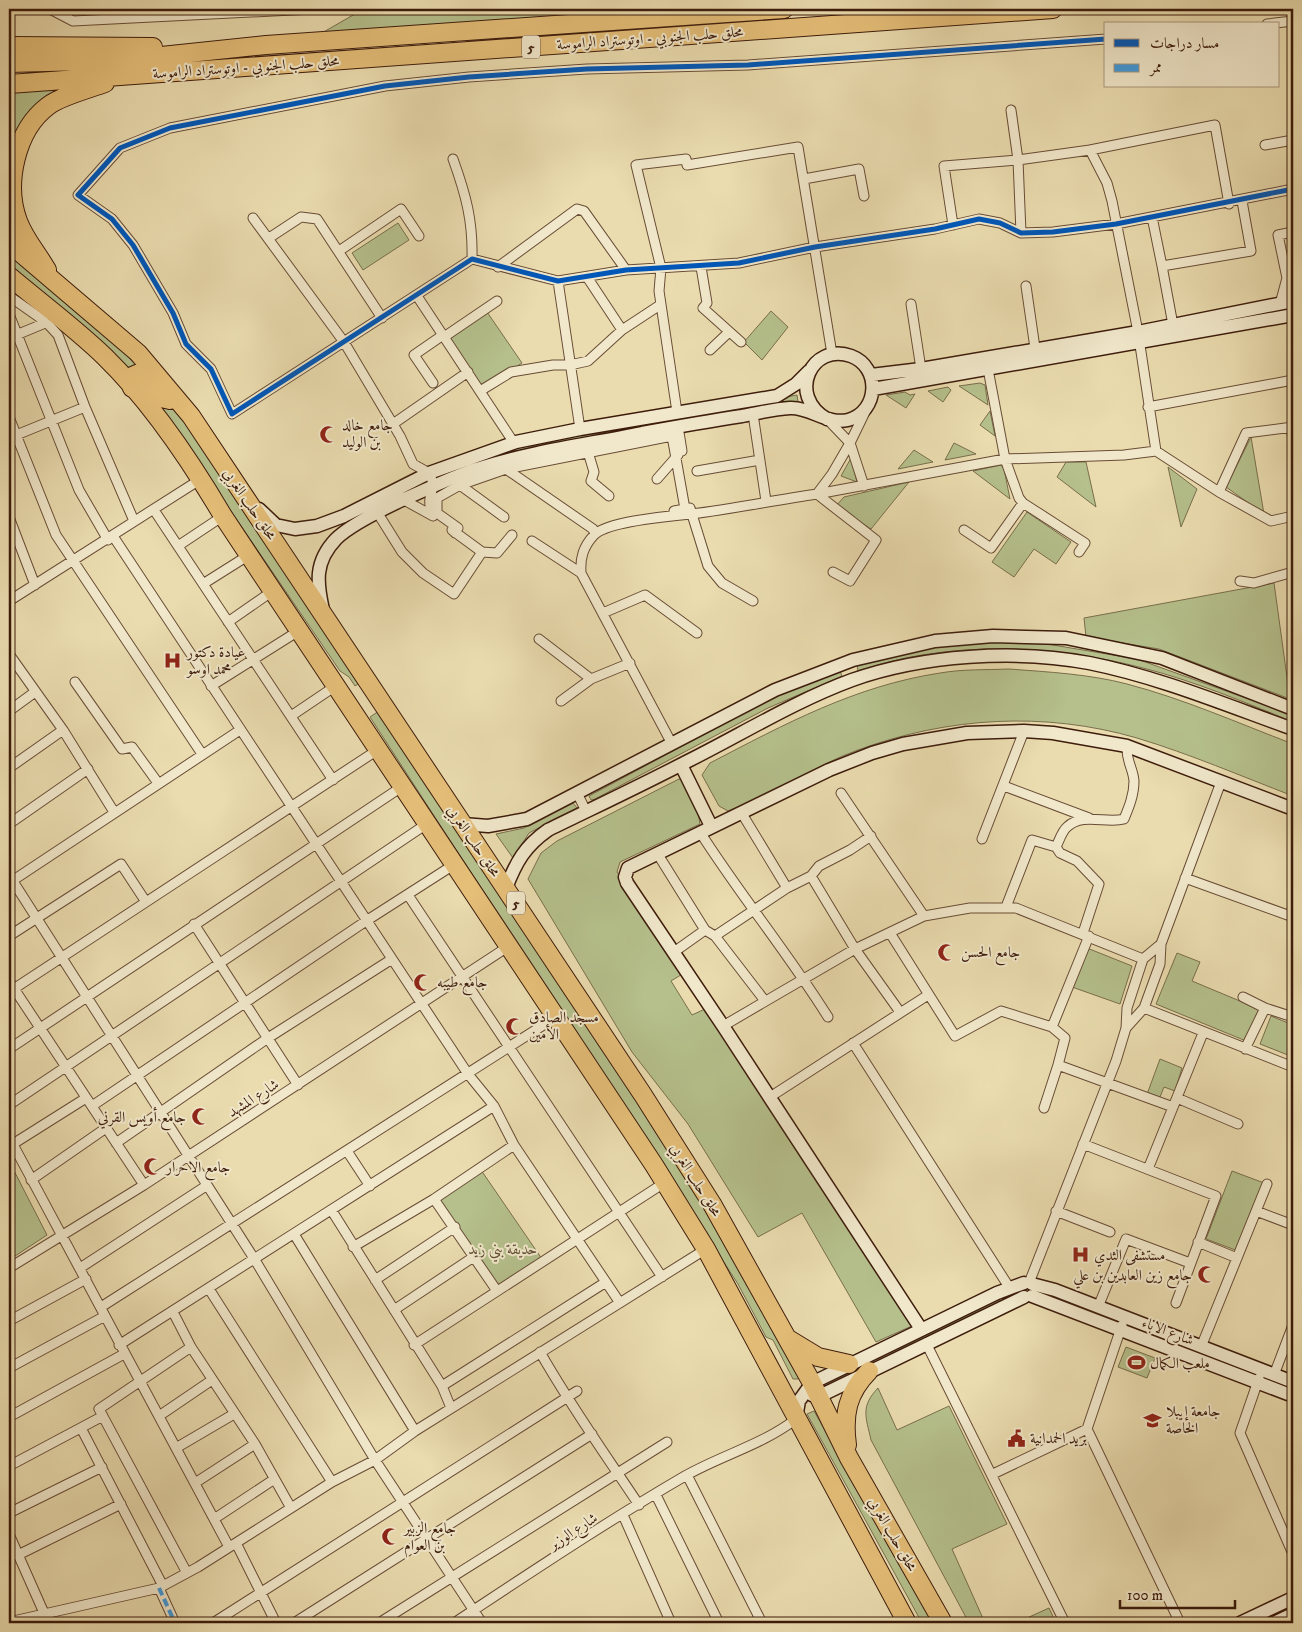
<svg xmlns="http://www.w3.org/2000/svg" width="1302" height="1632" font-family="'IM FELL DW Pica',Amiri,serif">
<rect width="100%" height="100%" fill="#eadcaf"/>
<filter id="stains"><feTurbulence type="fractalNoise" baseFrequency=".004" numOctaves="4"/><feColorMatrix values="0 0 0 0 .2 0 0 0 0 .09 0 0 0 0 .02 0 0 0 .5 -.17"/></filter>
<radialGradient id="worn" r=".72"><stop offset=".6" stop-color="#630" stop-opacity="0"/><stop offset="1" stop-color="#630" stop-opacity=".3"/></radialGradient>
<!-- green -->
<path fill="#b5c08c" stroke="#796e4c" d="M 388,9 L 692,9 L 315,37 L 360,11 Z
M 62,89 L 33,110 L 9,144 L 9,93 Z
M 398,223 L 409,240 L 363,270 L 352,253 Z
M 9,255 L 110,339 L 161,390 L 127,372 L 68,316 L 9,267 Z
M 771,311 L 788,327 L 762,360 L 744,342 Z
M 487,312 L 522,363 L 483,388 L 449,338 Z
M 137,379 L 177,409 L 361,682 L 355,686 L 349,677 L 340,671 L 207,476 Z
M 980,383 L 985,385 L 988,405 L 959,386 Z
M 948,387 L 951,390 L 943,402 L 928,391 Z
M 905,392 L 910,395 L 915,394 L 906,408 L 886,395 Z
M 797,395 L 798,402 L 780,402 L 576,440 L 443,478 L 441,475 L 480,459 L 528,444 Z
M 990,411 L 995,436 L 980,425 Z
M 1251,437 L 1264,514 L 1226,487 Z
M 954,443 L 976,454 L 945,460 Z
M 914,450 L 933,462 L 898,469 Z
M 851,458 L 857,482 L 841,476 Z
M 1066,462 L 1086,462 L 1096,507 L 1057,477 Z
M 1001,465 L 1004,469 L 1010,499 L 973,471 Z
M 1168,467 L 1197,489 L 1181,527 Z
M 909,482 L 871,529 L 836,506 L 844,497 Z
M 1027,512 L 1071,542 L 1056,564 L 1034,549 L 1014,577 L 992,562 Z
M 1274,583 L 1290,699 L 1159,649 L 1086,637 L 1084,618 Z
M 996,641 L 1041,643 L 1137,659 L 1293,715 L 1293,722 C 1244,702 1194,681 1143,668 C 1051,644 949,640 858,671 L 857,665 L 927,647 Z
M 1009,669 C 1048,672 1089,674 1127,684 C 1184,699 1238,723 1293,744 L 1293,796 C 1241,776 1190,754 1137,738 C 1044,711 948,717 858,750 C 813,766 773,795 728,811 L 719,806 L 702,775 L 710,763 C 785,724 855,686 940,673 C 963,669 986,670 1009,669 Z
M 840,671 L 842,676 L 768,708 L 595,799 L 591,800 L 589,796 L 774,697 Z
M 379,711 L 684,1172 L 800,1375 L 798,1379 L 793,1379 L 773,1340 L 766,1337 L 738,1284 L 370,717 Z
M 679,779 L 683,780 L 698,812 L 700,824 L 620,862 L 617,872 L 684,973 L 671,981 L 692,1015 L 705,1009 L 914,1325 L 876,1342 L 802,1213 L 758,1237 L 688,1124 L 632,1052 L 528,879 L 541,853 L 557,841 Z
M 573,803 L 577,808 L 529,833 L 513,858 L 496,834 L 524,828 Z
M 1087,948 L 1132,966 L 1120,1004 L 1072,987 Z
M 1177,953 L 1200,962 L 1192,981 L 1259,1009 L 1246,1041 L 1156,1004 Z
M 1271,1016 L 1293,1025 L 1293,1057 L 1260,1044 Z
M 1160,1059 L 1182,1068 L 1175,1091 L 1164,1087 L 1158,1102 L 1146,1097 Z
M 9,1161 L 47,1235 L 9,1260 Z
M 481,1170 L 542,1259 L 497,1289 L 436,1200 Z
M 1232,1171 L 1264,1183 L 1238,1251 L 1206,1239 Z
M 998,1297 L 1000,1303 L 892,1354 L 889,1349 Z
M 1126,1347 L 1155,1358 L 1147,1378 L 1118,1367 Z
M 878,1388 L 897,1430 L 949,1406 L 1007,1524 L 952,1549 L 985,1623 L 969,1623 L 871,1440 C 866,1417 860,1407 878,1388 Z
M 814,1411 L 935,1623 L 922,1623 L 807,1414 Z
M 1049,1608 L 1056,1623 L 1016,1623 Z"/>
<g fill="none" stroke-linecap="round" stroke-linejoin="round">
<defs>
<path id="street" d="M 50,9 L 73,21 L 312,9
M 1267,24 L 1293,21
M 1106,39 L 748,65 L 587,69 L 469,77 L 385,86 L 170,128 L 120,148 L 78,195 L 112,219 L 133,245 L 173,313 L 186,344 L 211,369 L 232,414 L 472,259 L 558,281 L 626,270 L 739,263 L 815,247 L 935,229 L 979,219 L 1000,223 L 1021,233 L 1053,232 L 1116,224 L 1293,189
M 1011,110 L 1018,160 L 1021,233
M 1265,145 L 1293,140
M 1090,150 L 1215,125 L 1229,204
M 453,159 C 466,195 473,221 472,259
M 804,179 L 859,169 L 864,196
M 1152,217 L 1162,266 L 1251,251 L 1242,201
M 253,218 L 344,342 L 400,436 L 413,464 L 429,473 L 434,485 C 429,497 428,504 433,516
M 953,225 L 944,166 L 1018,160 L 1090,150 L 1107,183 L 1112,201 L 1138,332 L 1156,451
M 269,238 L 301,217 L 317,219 L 382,318
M 339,251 L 401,209 L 419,236
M 1162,266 L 1173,325
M 498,267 L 577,209 L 584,211 L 626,270
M 701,267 L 707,303 L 703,308 L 741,342
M 587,277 L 622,330
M 558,281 L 580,429
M 1026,286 L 1035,348
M 9,296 L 46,322 L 58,335 L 85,407 L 134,521
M 417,296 L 514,443
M 911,304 L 921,369
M 1280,304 L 1287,278 L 1278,235 L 1293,232
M 9,314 L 79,490 L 108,540
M 444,337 L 497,301
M 9,338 L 50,321
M 710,350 L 729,332
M 988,369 L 1005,459 L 1019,498 L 1023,503 L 1085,543 L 1079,552
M 433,383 L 414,355 L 443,335
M 480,391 L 511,372 L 553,365 L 570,365 L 588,361 L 622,330 L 660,305
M 1148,407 L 1293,380
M 677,412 L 659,291 L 661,268 L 636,165 L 686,159 L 687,165 L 798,147 L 832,354
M 753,414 L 766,501
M 9,417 L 56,535 L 202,754
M 393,424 L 468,372
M 678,426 L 682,451
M 1291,427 L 1293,440
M 9,438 L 85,407
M 588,452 L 594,472 L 591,481 L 609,496
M 506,469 L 593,529 L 595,534
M 697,471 L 760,460
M 657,479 L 678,455
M 460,485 L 504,517
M 864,486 L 850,443 L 866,410
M 1219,492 L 1246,433 L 1293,427
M 403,497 L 404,500 L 433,516
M 690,508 L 708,566 L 722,583 L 753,601
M 154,510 L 333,780
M 377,512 L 402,552 L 423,573 L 454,594 L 482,552
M 9,517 L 35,585
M 452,530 L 482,552 L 497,553 L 512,535
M 964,530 L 991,548 L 1023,503
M 455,533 L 458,528 L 437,513 L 437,498 L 460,485 L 506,469 L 672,436 L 685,509 L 674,511
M 113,536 L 468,1074 L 494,1106 L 514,1145 L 620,1303
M 532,541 L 581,573
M 178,546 L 223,516
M 833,572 L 850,581 L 876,540 L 817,494 L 1005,459 L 1124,455 L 1156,451 L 1219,492 L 1271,521 L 1293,516
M 1240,581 L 1254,583 L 1293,572
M 203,584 L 249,555
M 9,601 L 201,479
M 603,613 L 645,595 L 697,633
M 228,622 L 274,590
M 539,639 L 591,679
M 9,654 L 63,730 L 114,812
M 75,682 L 122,749 L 132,747 L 158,783
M 211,686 L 300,630
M 561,701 L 591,679 L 630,663
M 9,711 L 35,692
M 291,716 L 337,685
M 672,744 L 581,573 C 580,558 583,547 594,535 C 608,521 671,516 691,514 C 733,509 775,500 817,494 L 832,474 L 850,443 L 827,419
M 9,768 L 63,730
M 1004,786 L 1089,818
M 577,793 L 586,811
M 841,793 L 924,916
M 741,812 L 787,888
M 9,824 L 88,769
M 700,832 C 740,895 788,953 828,1017
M 982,839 L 1024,731
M 1056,847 L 1060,853 L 1077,861 L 1099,884 L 1083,933
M 657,853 L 705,930 L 715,936 L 765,1001
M 9,875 L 255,1260 L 375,1460 L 482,1623
M 811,876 L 855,949 L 900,1012
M 1185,878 L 1293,917
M 9,883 L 240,730
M 408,895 L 662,1277
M 1006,907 L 1032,840 L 1056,847 C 1059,841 1062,831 1067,827 C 1083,812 1106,824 1124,819 C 1129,807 1134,795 1134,781 C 1133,768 1126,761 1127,746
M 194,924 L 298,1085
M 890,933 L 955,1036 L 1001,1011 L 1052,1027
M 9,936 L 121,864 L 146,902
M 715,936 L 787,888 L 811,876 L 819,866 L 850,850 L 871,836
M 1089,936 L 1052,1027 L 1065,1038 L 1058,1065 L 1173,1107
M 674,952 L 705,930
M 9,981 L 144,1185
M 9,992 L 379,749
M 1243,997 L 1265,1008 L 1293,1017
M 1144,1008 L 1293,1067
M 723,1026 L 855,949 L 924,916 L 970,908 L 1016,908 L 1143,959
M 1126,1028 L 1144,1008 L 1160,964 L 1161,944 L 1221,782
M 853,1043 L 1009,1287
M 9,1049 L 403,786
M 1245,1049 L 1265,1008
M 770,1097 L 928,995
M 1177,1098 L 1238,1124
M 9,1105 L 428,823
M 92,1106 L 366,921 L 455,864
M 1044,1108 L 1058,1065
M 9,1137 L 229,1547
M 116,1143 L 268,1038 L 392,959
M 13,1144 L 86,1098
M 1083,1144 L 1216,1196 L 1176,1303
M 347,1151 L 370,1186
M 1148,1169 L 1203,1033
M 31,1180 L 106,1128
M 332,1211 L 442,1386 L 451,1408
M 1056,1211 L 1110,1232
M 1256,1211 L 1293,1225
M 294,1234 L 415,1431
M 1198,1242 L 1237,1258
M 353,1247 L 434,1199
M 9,1268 L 144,1185 L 509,946
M 80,1268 L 206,1186
M 375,1280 L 455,1227
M 1029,1283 L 1116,1061 L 1126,1028 L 1127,1008 L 1143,959 L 1161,944
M 209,1289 L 332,1482
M 497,1291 L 434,1199 L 514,1145
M 101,1307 L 556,1017
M 1098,1307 L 1126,1239 L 1190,1263
M 394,1310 L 475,1256
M 173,1312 L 191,1347 L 255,1444 L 291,1508
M 9,1321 L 86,1279
M 1122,1325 L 1087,1429 L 1180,1623
M 926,1343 L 1065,1623
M 119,1345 L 494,1106
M 414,1345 L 664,1183
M 1201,1347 L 1267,1184
M 540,1352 C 570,1405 605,1454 639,1505
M 9,1368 L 105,1316
M 1274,1375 L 1293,1325
M 1259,1378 L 1240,1433 L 1293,1554
M 442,1386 L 606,1282
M 159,1416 L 212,1380
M 9,1417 L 124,1354
M 81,1428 L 163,1586
M 176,1448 L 234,1414
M 9,1466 L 103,1416
M 993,1474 L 1087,1429
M 687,1475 L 762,1623
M 195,1483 L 255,1444
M 656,1495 L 719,1623
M 9,1513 L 102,1467
M 623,1515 L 671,1623
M 214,1519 L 273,1480
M 9,1534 L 44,1613
M 236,1543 L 276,1623
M 18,1555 L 121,1504
M 187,1573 L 99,1409 L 191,1347
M 159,1588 L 175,1623
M 9,1622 L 159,1588 L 198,1567 L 332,1482 L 375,1460 L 415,1431 L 706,1249
M 213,1623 L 577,1391
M 294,1623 L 592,1434
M 379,1623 L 667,1442
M 454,1623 C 530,1573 606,1522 685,1476 C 722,1455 762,1445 796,1419"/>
<path id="secondary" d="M 871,375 L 921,369 L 1138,332 L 1293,301
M 873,389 L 1293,315
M 259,509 L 276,525 L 295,529 L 317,526 L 344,516 L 429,473 L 516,442 L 580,429 L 777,396 L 796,384 L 809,371
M 323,610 C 317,583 314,562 336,539 C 350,525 383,509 402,500 C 428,489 453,476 480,468 C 532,451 589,444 642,433 C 675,427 709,421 742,416 C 757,413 774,409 790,408 C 810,407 827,425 848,420 C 879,412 881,367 851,356 C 812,342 786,395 827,419
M 681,765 L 711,826
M 463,824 L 488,826 L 527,819 L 775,690 L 853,660 L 935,641 L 993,636 L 1066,638 L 1162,658 L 1293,709
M 506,888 C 516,862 525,846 548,830 C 595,807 642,785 688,761 C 742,734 795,701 852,680 C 923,655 1015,649 1089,663 C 1159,677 1226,705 1293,729
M 1032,1284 L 1055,1290 L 1293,1382
M 1032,1296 L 1293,1396
M 921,1329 L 723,1026 L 627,883 L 625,877 L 628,868 L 829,770 L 872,753 L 903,744 L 967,733 L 1024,731 L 1053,733 L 1127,746 L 1293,809
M 812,1395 L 826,1393 L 1024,1297
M 796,1418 L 799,1401 L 812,1383 L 997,1293 L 1024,1283
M 1240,1623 L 1293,1598
M 1274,1623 L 1293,1614"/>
<path id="highway" d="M 9,46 L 153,47
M 9,63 L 123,60 L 266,45 L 784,9
M 9,84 L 1053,9
M 9,243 L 138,353 L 191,416 L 643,1095 L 712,1204 L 812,1383 L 849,1458 L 943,1623
M 47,270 C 38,254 24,238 18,221 C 4,184 16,130 48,106 C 61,96 89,89 105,83
M 9,276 C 41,303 75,328 105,357 C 152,403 190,460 223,516 L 654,1165 L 706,1249 L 907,1623
M 132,388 L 128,378 L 137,374 L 161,398 L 170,400
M 790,1340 L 818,1357 L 849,1364
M 847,1445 C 843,1415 847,1393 869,1371"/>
</defs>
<!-- street casing -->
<use href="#street" stroke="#684c35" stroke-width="11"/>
<!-- secondary casing -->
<use href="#secondary" stroke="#3d1c0c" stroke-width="15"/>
<!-- highway casing -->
<use href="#highway" stroke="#3d1c0c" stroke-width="20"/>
<!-- street -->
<use href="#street" stroke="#f1e8cb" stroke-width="9"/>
<!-- secondary -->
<use href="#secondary" stroke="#f1e8cb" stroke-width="12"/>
<!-- highway -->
<use href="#highway" stroke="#e5be78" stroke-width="18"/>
<!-- quiet -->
<path stroke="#3f9bde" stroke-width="4" stroke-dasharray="8 4" stroke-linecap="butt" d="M 159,1588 L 175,1623"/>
<defs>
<path id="cycleway" d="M 1106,39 L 748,65 L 587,69 L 469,77 L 385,86 L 170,128 L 120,148 L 78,195 L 112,219 L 133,245 L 173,313 L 186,344 L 211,369 L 232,414 L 472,259 L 558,281 L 626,270 L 739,263 L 815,247 L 935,229 L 979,219 L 1000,223 L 1021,233 L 1053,232 L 1116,224 L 1293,189"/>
</defs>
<!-- cycleway casing -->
<use href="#cycleway" stroke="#f1e8cb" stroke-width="8"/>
<!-- cycleway -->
<use href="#cycleway" stroke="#0057b8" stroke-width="5"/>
</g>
<!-- icons -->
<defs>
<symbol id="mosque-bare" viewBox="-9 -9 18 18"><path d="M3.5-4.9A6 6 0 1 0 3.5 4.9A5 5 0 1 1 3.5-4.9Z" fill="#8f2418" stroke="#f1e8cb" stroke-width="2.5" paint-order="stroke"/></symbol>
<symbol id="hospital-bare" viewBox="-9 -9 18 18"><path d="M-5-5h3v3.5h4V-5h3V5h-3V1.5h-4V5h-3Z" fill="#8f2418" stroke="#f1e8cb" stroke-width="2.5" paint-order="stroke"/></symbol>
<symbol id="stadium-bare" viewBox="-9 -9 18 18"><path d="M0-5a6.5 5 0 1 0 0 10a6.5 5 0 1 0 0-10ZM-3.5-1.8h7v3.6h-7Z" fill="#8f2418" stroke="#f1e8cb" stroke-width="2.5" paint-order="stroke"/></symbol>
<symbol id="university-bare" viewBox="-9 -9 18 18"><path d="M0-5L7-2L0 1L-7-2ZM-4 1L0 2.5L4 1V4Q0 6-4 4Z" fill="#8f2418" stroke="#f1e8cb" stroke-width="2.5" paint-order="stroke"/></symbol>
<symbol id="civic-bare" viewBox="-9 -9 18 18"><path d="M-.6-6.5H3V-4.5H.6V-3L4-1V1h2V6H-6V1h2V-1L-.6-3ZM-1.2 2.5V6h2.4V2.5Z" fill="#8f2418" stroke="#f1e8cb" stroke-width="2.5" paint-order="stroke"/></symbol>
</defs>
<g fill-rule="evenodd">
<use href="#mosque-bare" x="316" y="422" width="25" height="25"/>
<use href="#hospital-bare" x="160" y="648" width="25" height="25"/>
<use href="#mosque-bare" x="934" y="940" width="25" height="25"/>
<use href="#mosque-bare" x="410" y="970" width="25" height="25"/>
<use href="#mosque-bare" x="502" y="1014" width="25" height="25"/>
<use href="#mosque-bare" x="188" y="1104" width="25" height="25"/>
<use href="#mosque-bare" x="140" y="1154" width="25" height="25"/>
<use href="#hospital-bare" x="1068" y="1242" width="25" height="25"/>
<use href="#mosque-bare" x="1194" y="1262" width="25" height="25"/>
<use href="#stadium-bare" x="1124" y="1350" width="25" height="25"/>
<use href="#university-bare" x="1140" y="1408" width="25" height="25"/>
<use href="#civic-bare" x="1004" y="1426" width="25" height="25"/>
<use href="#mosque-bare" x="378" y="1524" width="25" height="25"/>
</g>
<g text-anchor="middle" stroke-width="4" stroke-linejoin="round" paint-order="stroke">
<!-- shield labels -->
<g fill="#f1e8cb" stroke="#735945" stroke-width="1">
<rect x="522" y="35.5" width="18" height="23" rx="4"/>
<rect x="507" y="891.5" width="18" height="23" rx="4"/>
</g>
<g font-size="14" font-weight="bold" fill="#3d1c0c">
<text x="531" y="52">5</text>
<text x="516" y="908">5</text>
</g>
<!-- street labels -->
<g font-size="15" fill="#3d1c0c" stroke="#f1e8cb">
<text transform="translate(650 38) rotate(-4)" y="5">محلق حلب الجنوبي - اوتوستراد الراموسة</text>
<text transform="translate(246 67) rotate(-4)" y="5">محلق حلب الجنوبي - اوتوستراد الراموسة</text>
<text transform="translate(250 504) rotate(56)" y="5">محلق حلب الغربي</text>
<text transform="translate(474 841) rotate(56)" y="5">محلق حلب الغربي</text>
<text transform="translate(253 1098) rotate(-33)" y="5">شارع المشهد</text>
<text transform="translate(696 1180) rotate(58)" y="5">محلق حلب الغربي</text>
<text transform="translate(1168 1331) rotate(21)" y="5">شارع الاباء</text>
<text transform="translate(573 1531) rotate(-33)" y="5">شارع الوزير</text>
<text transform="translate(893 1534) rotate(60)" y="5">محلق حلب الغربي</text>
</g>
<!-- poi labels -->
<g font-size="15" fill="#3d1c0c" stroke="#f1e8cb" text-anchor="start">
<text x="342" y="430">جامع خالد<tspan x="342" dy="17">بن الوليد</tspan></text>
<text x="187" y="657">عيادة دكتور<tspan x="187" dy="17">محمد اوسو</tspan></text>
<text x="961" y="957">جامع الحسن</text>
<text x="437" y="987">جامع طيبه</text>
<text x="529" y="1022">مسجد الصادق<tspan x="529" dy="17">الأمين</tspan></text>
<text x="186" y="1122" text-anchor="end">جامع أويس القرني</text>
<text x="166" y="1172">جامع الاحرار</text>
<text x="1094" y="1260">مستشفى الثدي</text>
<text x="1192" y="1280" text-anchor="end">جامع زين العابدين بن علي</text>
<text x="1150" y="1368">ملعب الكمال</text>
<text x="1166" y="1416">جامعة إيبلا<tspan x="1166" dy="17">الخاصة</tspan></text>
<text x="1030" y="1443">بريد الحمدانية</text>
<text x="404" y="1533">جامع الزبير<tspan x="404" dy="17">بن العوام</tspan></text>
</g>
<!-- park labels -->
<g font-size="15" font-style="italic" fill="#614d32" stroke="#f1e8cb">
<text x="503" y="1254">حديقة بني زيد</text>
</g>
</g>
<!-- margin -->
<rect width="1302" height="1632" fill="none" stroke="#eadcaf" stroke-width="30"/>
<rect x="10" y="10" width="1282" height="1612" fill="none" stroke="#3d1c0c" stroke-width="2.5"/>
<rect x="15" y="15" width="1272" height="1602" fill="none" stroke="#3d1c0c"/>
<!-- legend -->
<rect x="1104" y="22" width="175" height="65" fill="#f1e8cb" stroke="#a9967f"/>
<rect x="1114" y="39" width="25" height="8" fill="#0057b8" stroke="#a9967f"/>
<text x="1150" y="48" font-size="15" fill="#3d1c0c">مسار دراجات</text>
<rect x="1114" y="64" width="25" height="8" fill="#3f9bde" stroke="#a9967f"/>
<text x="1150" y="72" font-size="15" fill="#3d1c0c">ممر</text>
<!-- scale -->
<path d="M1120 1600v8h115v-8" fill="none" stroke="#3d1c0c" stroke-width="2.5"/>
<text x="1127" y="1600" font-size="15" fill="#3d1c0c" stroke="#f1e8cb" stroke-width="4" paint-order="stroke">100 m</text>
<rect width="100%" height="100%" filter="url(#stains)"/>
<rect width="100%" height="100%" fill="url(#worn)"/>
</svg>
